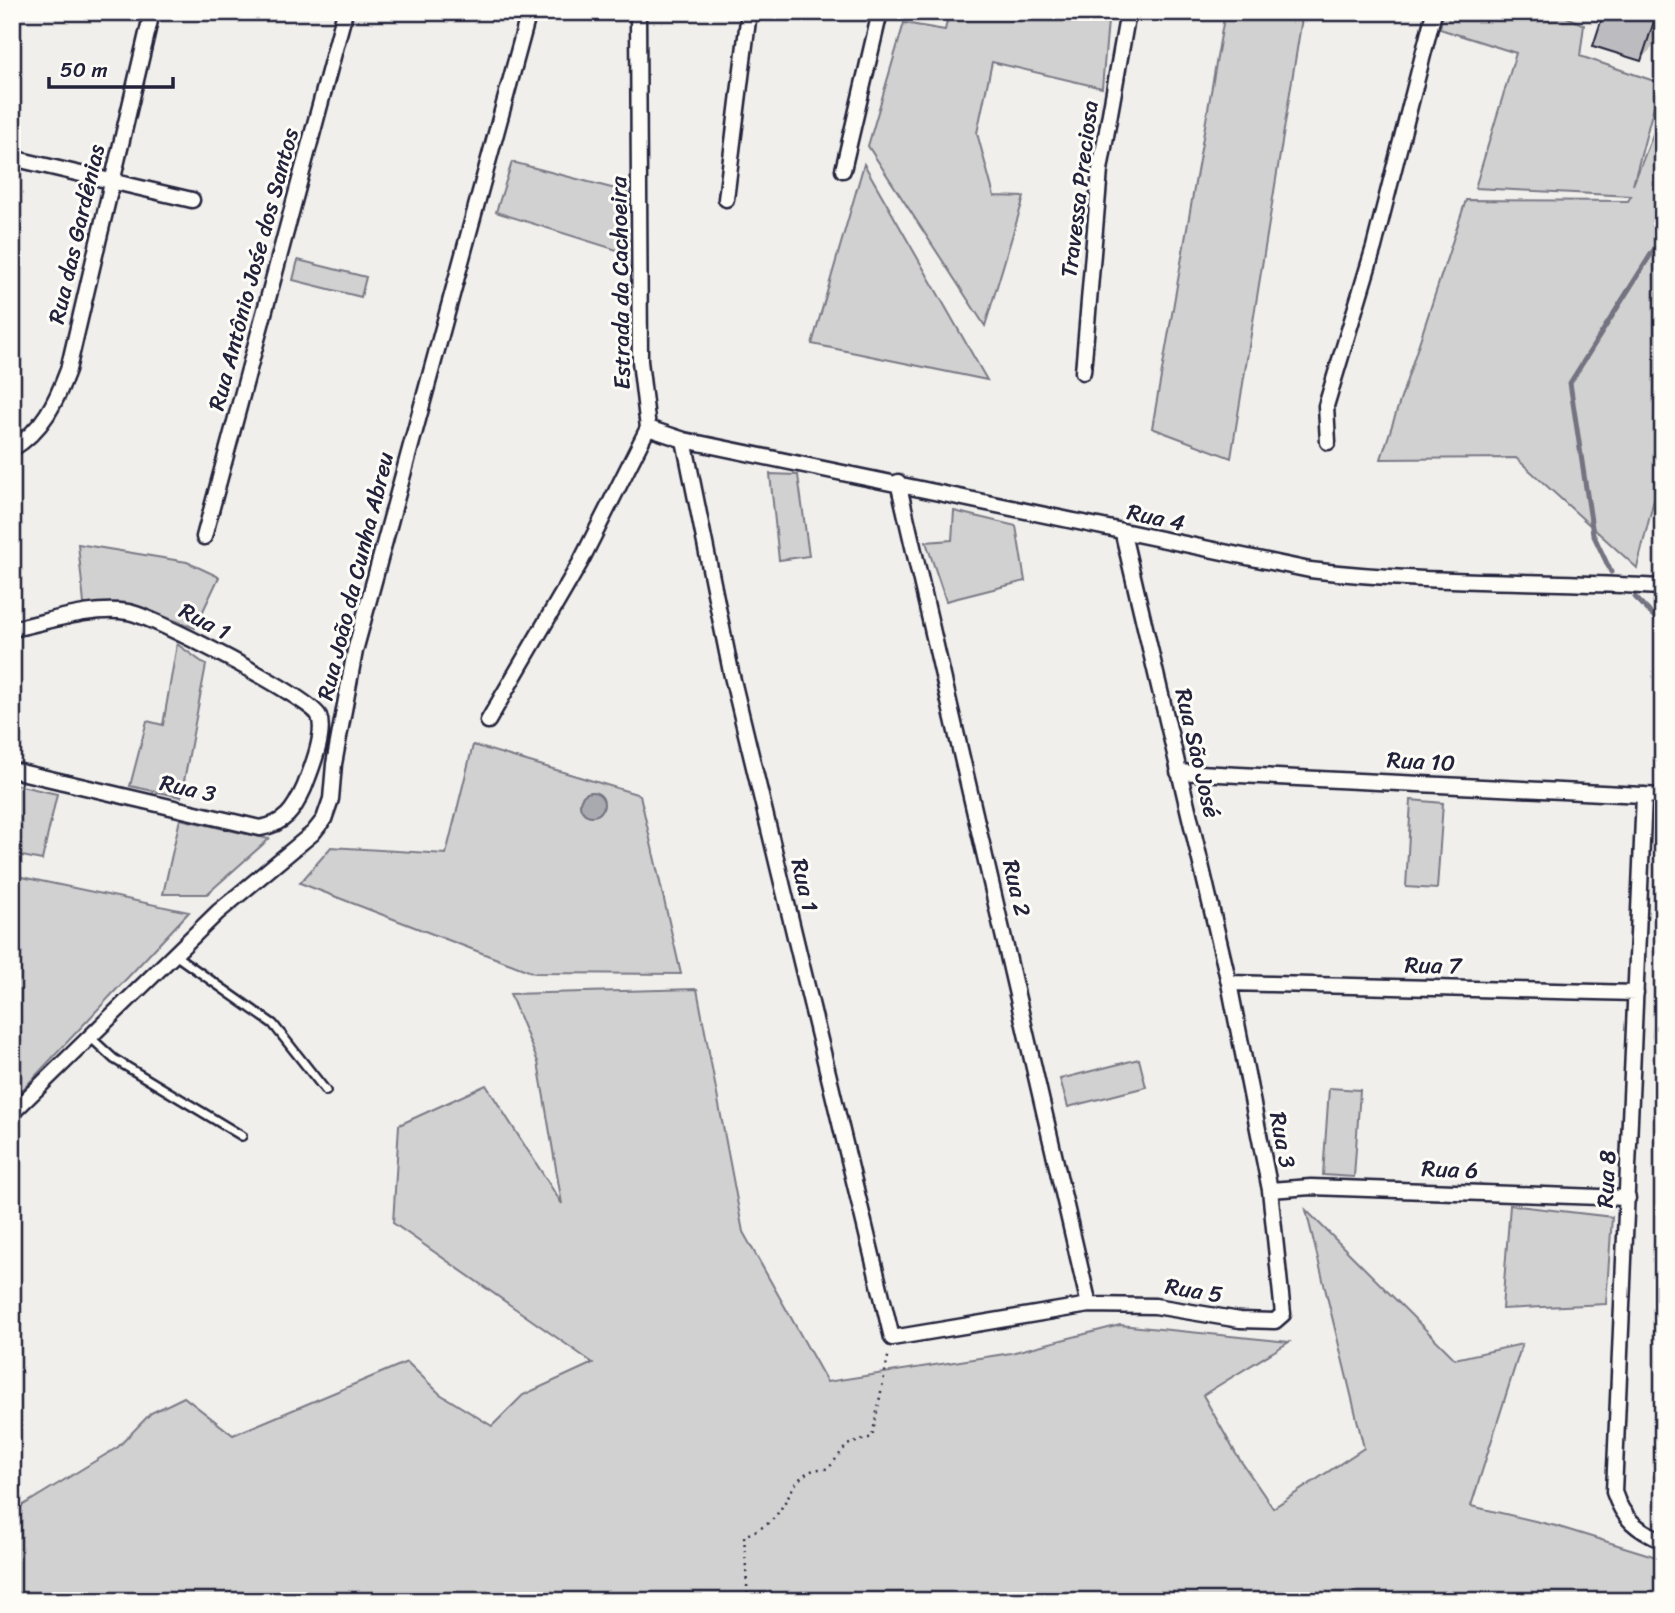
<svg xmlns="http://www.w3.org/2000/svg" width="1675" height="1613" font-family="Sriracha,sans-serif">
<rect width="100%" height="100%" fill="#f0efec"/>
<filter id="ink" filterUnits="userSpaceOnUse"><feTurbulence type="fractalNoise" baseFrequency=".0143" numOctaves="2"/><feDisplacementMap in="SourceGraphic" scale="14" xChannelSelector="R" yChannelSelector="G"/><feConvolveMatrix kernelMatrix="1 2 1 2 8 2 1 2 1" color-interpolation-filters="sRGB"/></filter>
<g filter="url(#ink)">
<!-- green -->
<path fill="#d2d1d1" stroke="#7a7a86" stroke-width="2" d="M 949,12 L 1068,12 L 1108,21 L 1102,88 L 992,62 L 977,133 L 994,196 L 1024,197 L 985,326 L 868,146 L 904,23 L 945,30 Z
M 1225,12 L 1303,12 L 1231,458 L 1152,428 Z
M 1443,12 L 1556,12 L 1584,25 L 1580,56 L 1660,83 L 1633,185 L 1663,109 L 1663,463 L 1637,568 L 1516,458 L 1381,459 L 1466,200 L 1628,201 L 1631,196 L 1475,188 L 1516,53 L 1440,29 Z
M 512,162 L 627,192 L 620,251 L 496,212 Z
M 864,164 L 987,380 L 812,344 Z
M 298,260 L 366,277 L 361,297 L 293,280 Z
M 770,474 L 798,475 L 809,556 L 779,560 Z
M 954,511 L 1016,526 L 1025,581 L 946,601 L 926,542 L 952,540 Z
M 78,544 L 187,562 L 219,577 L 195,628 L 131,604 L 84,604 Z
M 177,644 L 206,665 L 181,797 L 130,786 L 147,721 L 163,725 Z
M 473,745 L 640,795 L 681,974 L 534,973 L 300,883 L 331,847 L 446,854 Z
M 12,784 L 57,794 L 42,860 L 12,854 Z
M 1411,800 L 1443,803 L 1437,889 L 1406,887 Z
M 180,819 L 269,839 L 207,894 L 163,894 Z
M 12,875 L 189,912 L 12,1101 Z
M 1659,973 L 1663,973 L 1663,1037 L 1653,1037 Z
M 697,989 L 743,1232 L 827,1382 L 1011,1353 L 1120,1325 L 1289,1342 L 1203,1395 L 1236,1454 L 1273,1508 L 1364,1448 L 1306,1210 L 1455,1359 L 1522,1344 L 1471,1506 L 1556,1526 L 1663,1559 L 1663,1601 L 12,1601 L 12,1512 L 118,1447 L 151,1413 L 184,1397 L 233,1435 L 407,1362 L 440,1394 L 492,1426 L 523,1395 L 593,1363 L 393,1223 L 399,1125 L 486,1085 L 562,1204 L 538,1062 L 510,994 Z
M 1139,1059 L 1146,1087 L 1068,1107 L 1060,1079 Z
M 1329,1088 L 1360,1090 L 1354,1177 L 1323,1175 Z
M 1510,1205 L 1612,1217 L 1606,1304 L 1502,1309 Z"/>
<!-- water -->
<path fill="#a9a9b0" stroke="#737381" stroke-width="2" d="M580 804a12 12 0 1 1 24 0a12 12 0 1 1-24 0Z"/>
<!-- shadow -->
<path fill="#0003" d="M 1606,12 L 1663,12 L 1652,48 L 1641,59 Z"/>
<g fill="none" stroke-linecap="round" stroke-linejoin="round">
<!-- stream -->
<path stroke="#737381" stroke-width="5" d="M 1611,572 L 1593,534 L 1570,383 L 1653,251 L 1663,243
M 1635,597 L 1663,626"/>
</g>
<!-- building -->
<path fill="#bcbcc0" stroke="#22223b" stroke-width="2" d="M 1604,12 L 1657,12 L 1641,61 L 1593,46 Z"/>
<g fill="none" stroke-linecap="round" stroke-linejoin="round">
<defs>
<path id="lane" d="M 175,955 L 273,1024 L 326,1091
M 90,1037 L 114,1059 L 242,1136"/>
<path id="street" d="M 12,158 L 192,200
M 843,170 L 880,12
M 726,199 L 749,12
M 1083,372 L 1100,170 L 1128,12
M 648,428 L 684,440 L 1310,570 C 1427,584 1545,580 1663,587
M 684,440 L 731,672 L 892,1338 L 1089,1305 L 1155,1306 L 1240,1320 L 1275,1321 L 1283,1314 L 1270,1190 L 1229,983 L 1123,534
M 1328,442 L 1326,406 L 1374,247 L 1434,12
M 12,449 C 43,430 56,402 68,370 L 152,12
M 898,482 L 1089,1305
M 204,537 L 345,12
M 12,629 C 48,622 91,606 128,612 C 151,615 313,699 319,716 C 326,734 311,770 304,788 C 294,810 285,824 260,828 L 12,770
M 488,721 L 580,563 L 648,428 L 640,361 L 638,12
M 1178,772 L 1663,796
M 1644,795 L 1614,1492 C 1623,1519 1637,1530 1663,1541
M 1229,983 L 1636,993
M 12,1113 L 218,912 L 313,833 L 324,819 L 331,799 L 334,764 L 355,651 L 529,12
M 1270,1190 L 1311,1187 L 1628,1198"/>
</defs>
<!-- lane casing -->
<use href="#lane" stroke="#22223b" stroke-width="12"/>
<!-- street casing -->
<use href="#street" stroke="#22223b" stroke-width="19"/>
<!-- path -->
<path stroke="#22223b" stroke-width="2.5" stroke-dasharray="2 5" stroke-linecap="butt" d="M 748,1601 L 744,1536 C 753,1532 765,1527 772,1520 C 792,1500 793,1466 828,1469 L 847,1445 L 872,1437 L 889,1352"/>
<!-- lane -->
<use href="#lane" stroke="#fdfcf7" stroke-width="7"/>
<!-- street -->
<use href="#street" stroke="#fdfcf7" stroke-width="14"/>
</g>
</g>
<g text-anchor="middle" stroke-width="6" stroke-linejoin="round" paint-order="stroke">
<!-- street labels -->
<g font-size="23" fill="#22223b" stroke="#fdfcf7">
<text transform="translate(1079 189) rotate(-83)" y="8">Travessa Preciosa</text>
<text transform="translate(76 234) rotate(-77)" y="8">Rua das Gardênias</text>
<text transform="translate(253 269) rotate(-75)" y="8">Rua Antônio Jośe dos Santos</text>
<text transform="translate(620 283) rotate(-91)" y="8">Estrada da Cachoeira</text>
<text transform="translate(1156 517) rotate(12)" y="8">Rua 4</text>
<text transform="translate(355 576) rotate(-76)" y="8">Rua João da Cunha Abreu</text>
<text transform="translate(205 621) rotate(28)" y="8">Rua 1</text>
<text transform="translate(1198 753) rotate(77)" y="8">Rua São José</text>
<text transform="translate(1421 761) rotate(3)" y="8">Rua 10</text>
<text transform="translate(188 788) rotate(13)" y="8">Rua 3</text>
<text transform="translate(805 885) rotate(77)" y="8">Rua 1</text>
<text transform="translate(1017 888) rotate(77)" y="8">Rua 2</text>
<text transform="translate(1433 965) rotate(1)" y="8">Rua 7</text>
<text transform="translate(1283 1140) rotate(79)" y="8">Rua 3</text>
<text transform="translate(1450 1169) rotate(2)" y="8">Rua 6</text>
<text transform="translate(1606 1179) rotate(-87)" y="8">Rua 8</text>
<text transform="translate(1194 1290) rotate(9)" y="8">Rua 5</text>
</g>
</g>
<!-- margin -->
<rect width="1675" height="1613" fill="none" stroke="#fdfcf7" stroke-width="42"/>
<rect x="21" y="21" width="1633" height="1571" fill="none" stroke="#22223b" stroke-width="2.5" filter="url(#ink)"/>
<!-- scale -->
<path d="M49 77v10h124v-10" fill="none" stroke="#22223b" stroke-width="3.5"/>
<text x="60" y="77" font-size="21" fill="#22223b" stroke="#fdfcf7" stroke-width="5" paint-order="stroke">50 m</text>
</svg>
